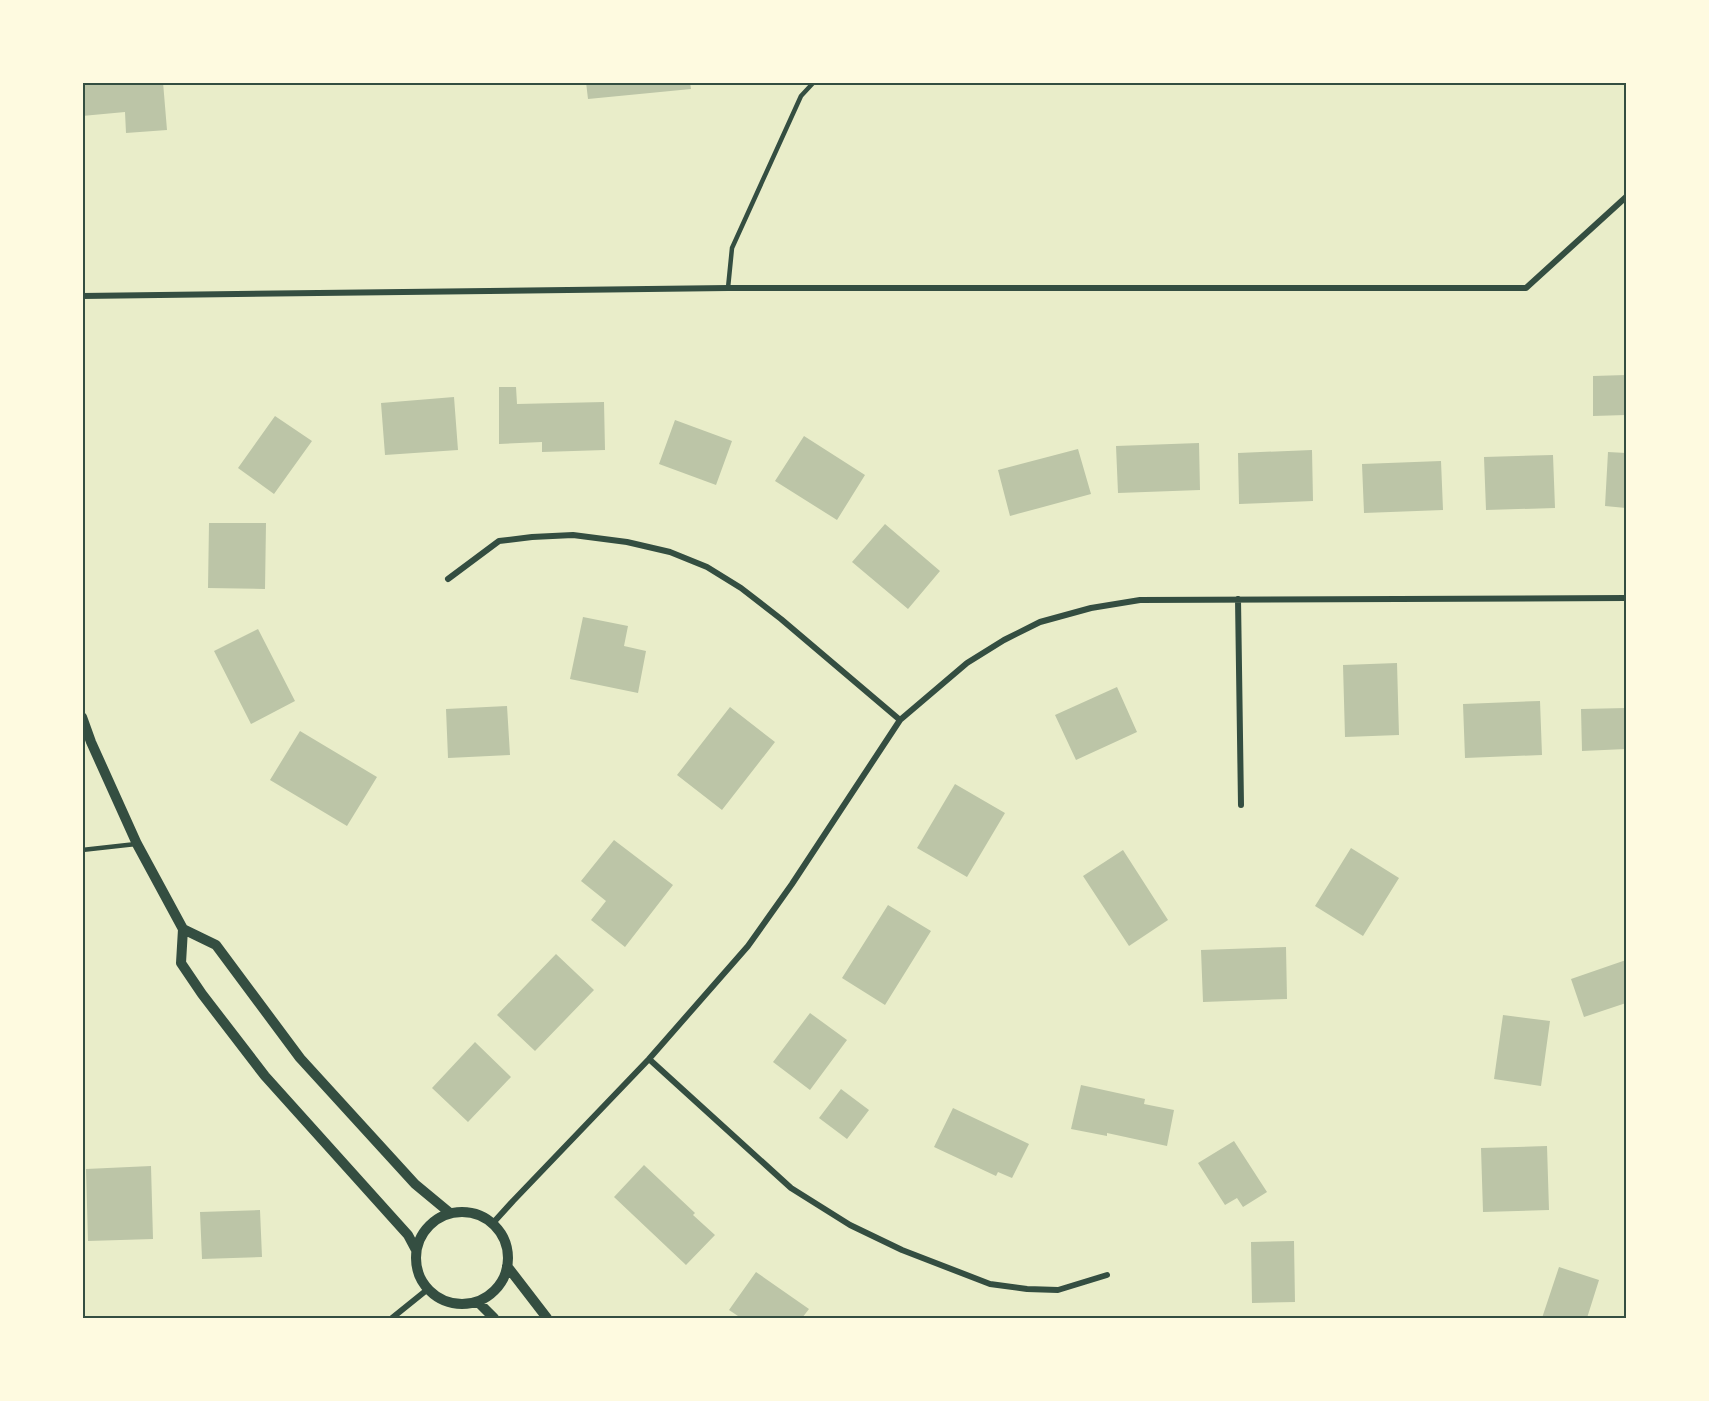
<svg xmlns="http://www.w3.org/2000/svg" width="1709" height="1401" font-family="'Titillium Web',sans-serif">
<rect width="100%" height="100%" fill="#e9edc9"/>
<!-- building -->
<path fill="#bcc5a7" d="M 82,82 L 163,82 L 167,130 L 126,133 L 125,112 L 82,116 Z
M 586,82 L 690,82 L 691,89 L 588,99 Z
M 1626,375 L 1626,415 L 1593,416 L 1593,376 Z
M 499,387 L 516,387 L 517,404 L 604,402 L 605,450 L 542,452 L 542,442 L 499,444 Z
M 454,397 L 458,450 L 385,455 L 381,403 Z
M 275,416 L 312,441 L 274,494 L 238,468 Z
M 675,420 L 732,441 L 716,485 L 659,464 Z
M 804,436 L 865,475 L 837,520 L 775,481 Z
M 1199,443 L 1200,490 L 1118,493 L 1116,446 Z
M 1078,449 L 1091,494 L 1010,516 L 998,470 Z
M 1312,450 L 1313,501 L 1239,504 L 1238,453 Z
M 1608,452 L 1626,453 L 1626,508 L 1605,506 Z
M 1553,455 L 1555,508 L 1486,510 L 1484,457 Z
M 1441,461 L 1443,510 L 1364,513 L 1362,464 Z
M 209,523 L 266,523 L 265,589 L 208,588 Z
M 885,524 L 940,571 L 908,609 L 852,562 Z
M 583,617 L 628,626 L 624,646 L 646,651 L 638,693 L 570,679 Z
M 258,629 L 295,701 L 251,724 L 214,651 Z
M 1397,663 L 1399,735 L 1345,737 L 1343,665 Z
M 1117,687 L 1137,732 L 1076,760 L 1055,715 Z
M 1540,701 L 1542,755 L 1465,758 L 1463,704 Z
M 507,706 L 510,755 L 448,758 L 446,709 Z
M 730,707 L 775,742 L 722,810 L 677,775 Z
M 1626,708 L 1626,749 L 1582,751 L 1581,709 Z
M 300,731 L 377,777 L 347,826 L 270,780 Z
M 955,784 L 1005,813 L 967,877 L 917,848 Z
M 614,840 L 673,885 L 625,947 L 591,920 L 606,901 L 581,881 Z
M 1351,848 L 1399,878 L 1363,936 L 1315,906 Z
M 1123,850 L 1168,920 L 1129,946 L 1083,876 Z
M 888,905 L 931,931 L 885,1005 L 842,978 Z
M 1286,947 L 1287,999 L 1203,1002 L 1201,950 Z
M 556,954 L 594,990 L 535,1051 L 497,1015 Z
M 1626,960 L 1626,1003 L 1584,1017 L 1571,979 Z
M 810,1013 L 847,1040 L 810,1090 L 773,1062 Z
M 1503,1015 L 1550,1021 L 1541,1086 L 1494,1079 Z
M 475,1042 L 511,1077 L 468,1122 L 432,1088 Z
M 1081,1085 L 1145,1099 L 1144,1104 L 1174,1110 L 1167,1146 L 1107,1133 L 1107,1136 L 1071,1129 Z
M 841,1089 L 869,1110 L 847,1139 L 819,1118 Z
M 953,1108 L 1029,1144 L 1012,1178 L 998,1172 L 996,1176 L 934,1147 Z
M 1234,1141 L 1267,1192 L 1243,1207 L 1237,1198 L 1225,1205 L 1198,1163 Z
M 1547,1146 L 1549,1210 L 1483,1212 L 1481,1148 Z
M 644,1165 L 695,1213 L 693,1215 L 715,1235 L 686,1265 L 614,1197 Z
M 151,1166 L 153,1239 L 88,1241 L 86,1169 Z
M 260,1210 L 262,1257 L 202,1259 L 200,1212 Z
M 1294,1241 L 1295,1302 L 1252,1303 L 1251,1242 Z
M 1559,1267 L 1599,1280 L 1587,1318 L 1542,1318 Z
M 756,1272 L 809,1309 L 802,1318 L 741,1318 L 729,1310 Z"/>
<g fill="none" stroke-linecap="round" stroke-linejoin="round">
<!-- service -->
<path stroke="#344e41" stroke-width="4.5" d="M 728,288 L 732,248 L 801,96 L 814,82
M 82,850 L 136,844"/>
<!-- minor -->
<path stroke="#344e41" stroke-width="6" d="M 82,296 L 728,288 L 1526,288 L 1626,197
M 448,579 L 499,541 L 532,537 L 573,535 L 627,542 L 670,552 L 707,567 L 741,588 L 781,619 L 900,720
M 1238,599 L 1241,805
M 649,1059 L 791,1188 L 850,1225 L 902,1250 L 990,1284 L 1027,1289 L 1058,1290 L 1107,1275
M 493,1223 L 513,1201 L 649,1059 L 748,946 L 792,884 L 900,720 L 967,663 L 1004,640 L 1040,622 L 1091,608 L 1140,600 L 1626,598
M 392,1318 L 428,1289"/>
<!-- tertiary -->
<path stroke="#344e41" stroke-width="10" d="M 82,717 L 91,742 L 137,844 L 183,929 L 181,963 L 202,994 L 265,1076 L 408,1235 L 416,1250
M 183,929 L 216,945 L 300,1058 L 415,1184 L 450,1213
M416 1258a46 46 0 1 1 92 0a46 46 0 1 1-92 0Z
M 507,1266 L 547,1318
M 478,1302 L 494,1318"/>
</g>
<!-- border -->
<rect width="1709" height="1401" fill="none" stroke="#fefae0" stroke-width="168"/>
<rect x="84" y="84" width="1541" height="1233" fill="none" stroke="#344e41" stroke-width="2"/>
</svg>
